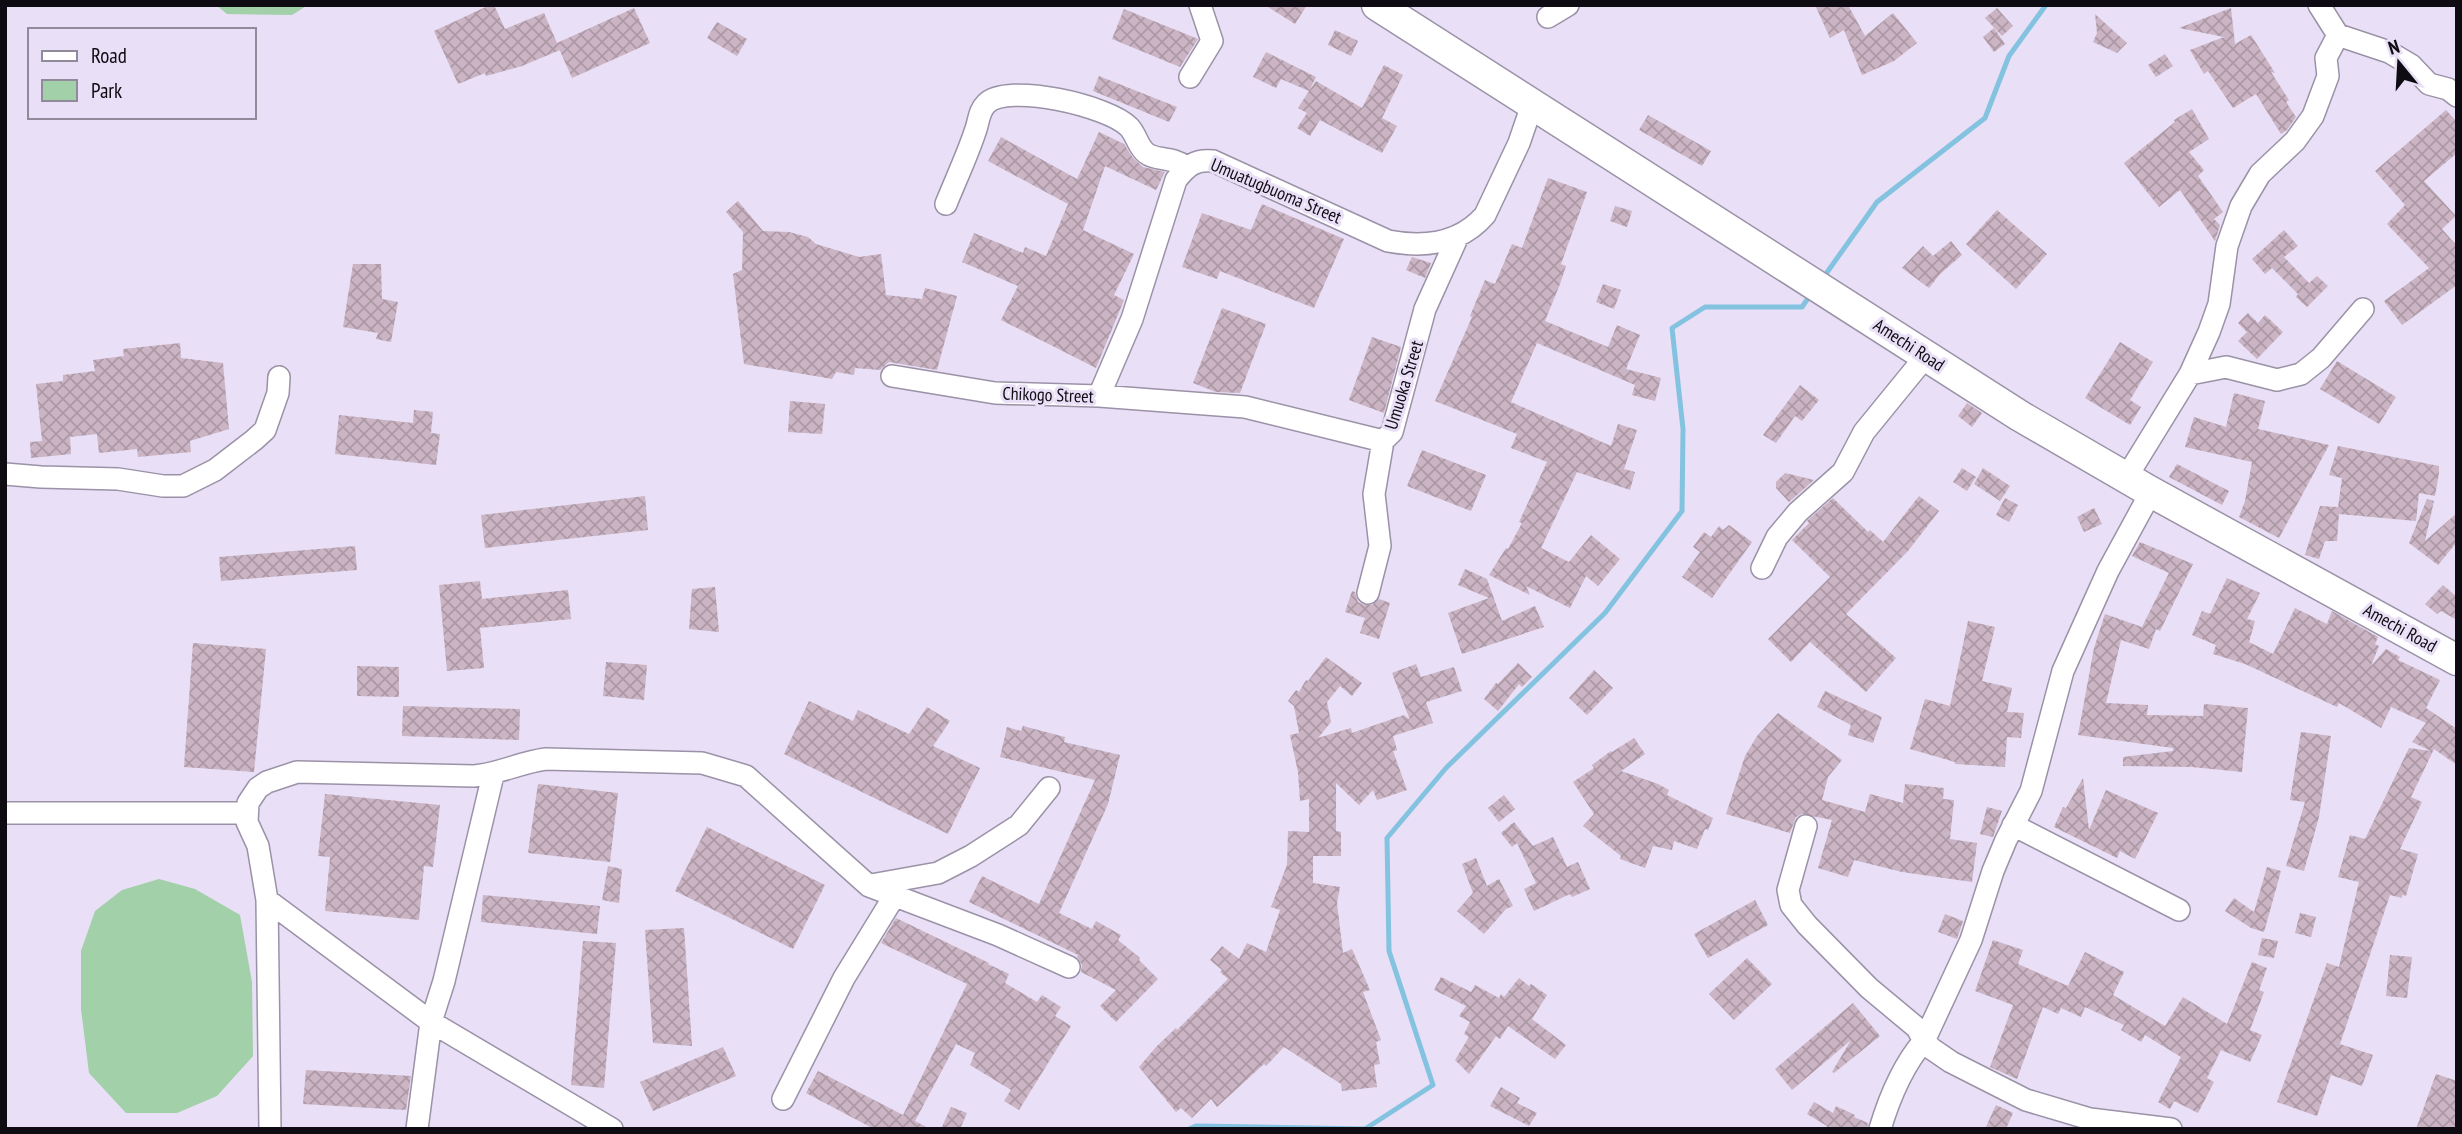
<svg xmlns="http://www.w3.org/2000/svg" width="2462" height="1134" font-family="'PT Sans Narrow',sans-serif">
<defs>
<pattern id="building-cross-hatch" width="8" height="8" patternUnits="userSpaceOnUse" patternTransform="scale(1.75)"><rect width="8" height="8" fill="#cbb4c3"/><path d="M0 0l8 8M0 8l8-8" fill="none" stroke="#ad99a6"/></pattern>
</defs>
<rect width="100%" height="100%" fill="#e9dff6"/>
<!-- green -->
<path fill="#a1d0a9" d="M 216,5 L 308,5 L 292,15 L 227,14 Z
M 159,879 L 195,889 L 240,915 L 252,982 L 253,1056 L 217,1096 L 177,1113 L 126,1113 L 89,1073 L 81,1009 L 81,951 L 95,911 L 122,890 Z"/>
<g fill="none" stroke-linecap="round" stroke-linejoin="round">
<!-- stream -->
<path stroke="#84c3e0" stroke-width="5" d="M 1823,278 L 1877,202 L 1985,118 L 2009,56 L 2046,5
M 1189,1129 L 1196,1126 L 1365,1129 L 1433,1085 L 1389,951 L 1387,838 L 1446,768 L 1605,613 L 1682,511 L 1683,429 L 1672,328 L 1705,307 L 1802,307 L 1811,294"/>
</g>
<!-- building -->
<path fill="url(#building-cross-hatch)" d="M 490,5 L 494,5 L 505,29 L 544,13 L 557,43 L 634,8 L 650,43 L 572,78 L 557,44 L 560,50 L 522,66 L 486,76 L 485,73 L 458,84 L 434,31 Z
M 1265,5 L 1307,5 L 1295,24 Z
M 1815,5 L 1848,5 L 1865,36 L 1893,13 L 1917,43 L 1894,61 L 1862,75 L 1844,30 L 1830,38 Z
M 1997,8 L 2013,26 L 2002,36 L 1985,18 Z
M 2231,8 L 2235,44 L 2251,35 L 2275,73 L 2271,72 L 2289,100 L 2286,102 L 2296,117 L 2287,130 L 2281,134 L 2256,94 L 2233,108 L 2208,71 L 2204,74 L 2190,50 L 2224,37 L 2179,28 Z
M 1124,9 L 1198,39 L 1180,67 L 1112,39 Z
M 2095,14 L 2127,43 L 2117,53 L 2093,42 L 2097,33 Z
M 717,22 L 747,39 L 737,56 L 707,38 Z
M 1994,28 L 2005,44 L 1994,52 L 1983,37 Z
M 1335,30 L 1358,41 L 1351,56 L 1328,45 Z
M 1266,52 L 1316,77 L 1309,91 L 1316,81 L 1362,108 L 1384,65 L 1403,75 L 1382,118 L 1397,126 L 1382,153 L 1320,120 L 1310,136 L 1297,128 L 1307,113 L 1298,108 L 1309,91 L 1281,79 L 1276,88 L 1253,77 Z
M 2165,54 L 2173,66 L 2156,77 L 2148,65 Z
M 1099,76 L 1177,107 L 1169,122 L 1093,91 Z
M 2192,109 L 2209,139 L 2189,152 L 2204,170 L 2198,176 L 2223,212 L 2214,219 L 2220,225 L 2215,241 L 2180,190 L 2159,207 L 2124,163 L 2175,122 L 2174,120 Z
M 2446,110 L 2457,122 L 2457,153 L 2424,181 L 2456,216 L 2442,229 L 2457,246 L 2457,285 L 2402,325 L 2384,301 L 2429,268 L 2387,224 L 2405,205 L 2375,171 Z
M 1648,115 L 1711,151 L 1702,166 L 1639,130 Z
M 1099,132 L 1124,144 L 1133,158 L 1143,167 L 1165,172 L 1156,190 L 1105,166 L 1083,230 L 1134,254 L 1114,295 L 1124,300 L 1096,368 L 1001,320 L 1018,286 L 962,262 L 974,233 L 1023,253 L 1025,247 L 1046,256 L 1068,204 L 988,161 L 1001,137 L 1077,179 Z
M 1548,178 L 1587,192 L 1561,264 L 1566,266 L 1560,284 L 1545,321 L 1608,347 L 1617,325 L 1640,335 L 1626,369 L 1661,378 L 1655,401 L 1632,395 L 1635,385 L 1537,343 L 1511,402 L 1611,446 L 1618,424 L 1637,430 L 1624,469 L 1635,472 L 1630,490 L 1577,472 L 1541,548 L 1569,562 L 1591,535 L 1620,559 L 1598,586 L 1586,576 L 1570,608 L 1526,586 L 1530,595 L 1489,575 L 1506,548 L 1508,549 L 1522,523 L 1519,522 L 1547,462 L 1511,448 L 1517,434 L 1435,401 L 1472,317 L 1470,316 L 1485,280 L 1495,284 L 1512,244 L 1522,248 Z
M 738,201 L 763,231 L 789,232 L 808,237 L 816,244 L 859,257 L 881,254 L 886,295 L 922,299 L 925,288 L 957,296 L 937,370 L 889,362 L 880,370 L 855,368 L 854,375 L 836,372 L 832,379 L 744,364 L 733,274 L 742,270 L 743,232 L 726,212 Z
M 1262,204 L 1344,239 L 1314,308 L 1220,271 L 1217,279 L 1182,267 L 1202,213 L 1251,230 Z
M 1615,206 L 1632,211 L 1627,227 L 1610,221 Z
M 1997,210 L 2047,254 L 2016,289 L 1966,244 Z
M 2284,230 L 2298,246 L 2284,257 L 2309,283 L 2317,276 L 2328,286 L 2307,307 L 2296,297 L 2298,294 L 2272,268 L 2265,274 L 2252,259 Z
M 1951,241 L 1962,255 L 1940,274 L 1929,288 L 1902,268 L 1923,246 L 1933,256 Z
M 1412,257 L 1431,263 L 1425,278 L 1406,270 Z
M 353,264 L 381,264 L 382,299 L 398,302 L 391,342 L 376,339 L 378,333 L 343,327 Z
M 1603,284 L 1621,290 L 1614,309 L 1596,302 Z
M 1222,308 L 1266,324 L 1240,393 L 1216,392 L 1193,383 Z
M 2248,313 L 2258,323 L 2265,315 L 2283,332 L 2257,359 L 2238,341 L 2247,332 L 2238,323 Z
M 1372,337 L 1401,347 L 1384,413 L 1349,400 Z
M 2120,342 L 2153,362 L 2130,400 L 2141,407 L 2130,425 L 2085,398 Z
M 180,343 L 181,358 L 223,363 L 229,429 L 190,441 L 191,452 L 138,457 L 137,449 L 99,453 L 97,434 L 70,437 L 71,454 L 31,458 L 30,442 L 42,441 L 36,384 L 63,381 L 63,375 L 95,371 L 93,360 L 124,356 L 123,349 Z
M 2337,361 L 2396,397 L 2379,424 L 2320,389 Z
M 1800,385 L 1819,400 L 1802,421 L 1795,416 L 1776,443 L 1763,435 Z
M 2234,393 L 2265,401 L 2258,429 L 2329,445 L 2279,538 L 2239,517 L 2245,501 L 2252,462 L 2185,447 L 2194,417 L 2226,427 Z
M 790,401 L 825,404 L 822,434 L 788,432 Z
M 1967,403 L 1982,413 L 1972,427 L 1958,416 Z
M 414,410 L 433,412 L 431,433 L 440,434 L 436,465 L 335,454 L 339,415 L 413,423 Z
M 2338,446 L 2439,466 L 2439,473 L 2435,496 L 2419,493 L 2416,521 L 2339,514 L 2337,541 L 2325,541 L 2319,559 L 2305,555 L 2320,506 L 2338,507 L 2342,478 L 2329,475 Z
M 1422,450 L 1486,475 L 1471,511 L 1407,486 Z
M 2177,464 L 2229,491 L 2222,505 L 2169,477 Z
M 1962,468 L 1976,477 L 1967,491 L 1953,482 Z
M 1983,468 L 2010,486 L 2000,501 L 1974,484 Z
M 1785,473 L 1814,480 L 1789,502 L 1776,488 L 1776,482 Z
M 645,496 L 648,530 L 485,548 L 481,515 Z
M 1919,496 L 1939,511 L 1908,551 L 1846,614 L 1896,658 L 1866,692 L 1810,642 L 1791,662 L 1768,639 L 1830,577 L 1792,540 L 1809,523 L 1807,521 L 1833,498 L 1868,532 L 1870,530 L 1883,542 Z
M 2005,498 L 2018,505 L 2009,522 L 1996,515 Z
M 2427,499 L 2434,501 L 2425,541 L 2457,513 L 2457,542 L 2438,565 L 2409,543 Z
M 2094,508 L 2102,524 L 2084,532 L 2077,517 Z
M 1729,525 L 1752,542 L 1712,598 L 1682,577 L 1700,552 L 1693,547 L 1704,532 L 1711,537 L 1719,526 L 1723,530 Z
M 2140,542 L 2193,564 L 2160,631 L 2156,629 L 2149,649 L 2121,640 L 2106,703 L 2148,705 L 2147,715 L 2203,716 L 2204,704 L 2248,708 L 2242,772 L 2192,767 L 2123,766 L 2123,757 L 2173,751 L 2173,748 L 2078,735 L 2094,648 L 2105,614 L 2142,627 L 2169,573 L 2132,556 Z
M 355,546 L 357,570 L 221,581 L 219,557 Z
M 1465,569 L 1487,579 L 1502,621 L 1535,606 L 1544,627 L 1462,654 L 1448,613 L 1489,598 L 1458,585 Z
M 2227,578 L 2260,593 L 2247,619 L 2255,621 L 2249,642 L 2273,654 L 2295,608 L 2327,624 L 2332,611 L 2378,637 L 2375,644 L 2379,646 L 2371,666 L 2386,649 L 2400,657 L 2398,660 L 2440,680 L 2426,708 L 2457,729 L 2457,765 L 2434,749 L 2411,797 L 2422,802 L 2400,849 L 2418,854 L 2406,896 L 2402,895 L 2402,898 L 2390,895 L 2340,1044 L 2373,1055 L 2362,1086 L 2331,1075 L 2317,1116 L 2277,1102 L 2327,963 L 2339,967 L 2359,882 L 2338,877 L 2350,835 L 2365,839 L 2409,748 L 2431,751 L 2412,742 L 2426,723 L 2391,707 L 2381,728 L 2339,703 L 2337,707 L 2245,664 L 2213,654 L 2216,645 L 2192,635 L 2202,611 L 2210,614 Z
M 480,581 L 482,599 L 568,590 L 571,619 L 480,628 L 484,668 L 447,671 L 439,585 Z
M 2443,585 L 2457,597 L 2457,620 L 2441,611 L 2437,614 L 2425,604 Z
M 715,587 L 719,632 L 689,629 L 692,589 Z
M 1352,591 L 1355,592 L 1358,602 L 1364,605 L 1372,605 L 1379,599 L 1390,603 L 1379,639 L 1360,633 L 1365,618 L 1345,612 Z
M 1968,621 L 1995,627 L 1982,681 L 2012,688 L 2007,712 L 2024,713 L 2021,738 L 2007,737 L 2005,767 L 1955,764 L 1955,762 L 1910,749 L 1925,699 L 1950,706 Z
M 193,643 L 266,649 L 254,772 L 184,767 Z
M 1326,657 L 1362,683 L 1352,696 L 1340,686 L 1327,702 L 1331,722 L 1318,738 L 1351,728 L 1352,733 L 1404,715 L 1410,720 L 1392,673 L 1416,664 L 1421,677 L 1454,667 L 1462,691 L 1426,702 L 1433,723 L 1393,736 L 1397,750 L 1393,751 L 1407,790 L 1377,800 L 1373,790 L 1359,805 L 1336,783 L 1336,831 L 1341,832 L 1341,856 L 1313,856 L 1313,883 L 1340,887 L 1337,903 L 1343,953 L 1352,949 L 1370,990 L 1363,992 L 1381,1040 L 1376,1042 L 1380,1064 L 1374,1065 L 1377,1087 L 1342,1091 L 1341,1084 L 1284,1047 L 1266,1066 L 1264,1064 L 1217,1107 L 1211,1099 L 1192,1118 L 1181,1108 L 1176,1112 L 1139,1067 L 1156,1047 L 1176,1028 L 1177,1030 L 1228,979 L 1220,972 L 1222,970 L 1210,960 L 1222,946 L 1239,959 L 1247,943 L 1266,952 L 1280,910 L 1271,907 L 1287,865 L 1288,831 L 1309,832 L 1309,799 L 1300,801 L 1298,772 L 1290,735 L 1299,733 L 1294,706 L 1288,701 L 1296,690 L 1299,692 L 1306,680 L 1308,681 Z
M 606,662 L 647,665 L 644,700 L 603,696 Z
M 1518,663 L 1532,677 L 1522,687 L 1519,684 L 1498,711 L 1484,699 L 1496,683 L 1498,684 Z
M 357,666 L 399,667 L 399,697 L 357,696 Z
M 1594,670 L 1613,688 L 1587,715 L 1569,698 Z
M 1825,691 L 1882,717 L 1873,743 L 1848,735 L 1851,725 L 1817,707 Z
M 809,701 L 853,721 L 858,710 L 909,734 L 927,707 L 950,721 L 933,746 L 980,768 L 948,834 L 784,754 Z
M 403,706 L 520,709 L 519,740 L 402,736 Z
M 1778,713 L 1842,760 L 1828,777 L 1822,800 L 1865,812 L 1870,794 L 1903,803 L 1905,784 L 1944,788 L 1943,799 L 1954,800 L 1950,839 L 1977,843 L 1972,882 L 1902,872 L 1854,860 L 1848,877 L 1818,868 L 1832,820 L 1802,814 L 1796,817 L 1790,833 L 1726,814 L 1745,756 L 1757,736 Z
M 1023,726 L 1065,737 L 1064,742 L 1120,755 L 1108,804 L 1059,913 L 1092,929 L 1096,921 L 1121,935 L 1118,940 L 1140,958 L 1139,960 L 1158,979 L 1116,1022 L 1100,1006 L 1116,990 L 1081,972 L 1082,965 L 1077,957 L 1078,955 L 969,902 L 982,876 L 1039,904 L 1095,780 L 1000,757 L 1007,727 L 1021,731 Z
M 2301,732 L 2331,736 L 2319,817 L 2304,871 L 2286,866 L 2305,802 L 2290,800 Z
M 1634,738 L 1645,754 L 1621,771 L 1658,784 L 1669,790 L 1667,795 L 1713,818 L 1708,830 L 1705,829 L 1697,849 L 1674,841 L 1672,850 L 1653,846 L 1645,868 L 1620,859 L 1621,856 L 1583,826 L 1594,814 L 1573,782 L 1594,768 L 1592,765 L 1611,751 L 1612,752 Z
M 2083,778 L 2089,830 L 2106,790 L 2158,813 L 2135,859 L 2120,851 L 2117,858 L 2054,827 L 2063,807 L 2066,808 Z
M 538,784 L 618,793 L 610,862 L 528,853 Z
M 325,794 L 440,805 L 433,867 L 424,866 L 419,920 L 325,911 L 330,857 L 318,856 Z
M 1504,795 L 1515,809 L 1499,822 L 1488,808 Z
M 1987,807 L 2002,811 L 1993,837 L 1980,834 Z
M 1514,822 L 1533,846 L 1553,837 L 1567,867 L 1578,862 L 1590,889 L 1572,897 L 1570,894 L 1534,911 L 1524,889 L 1536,883 L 1517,843 L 1512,847 L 1501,833 Z
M 707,827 L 825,885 L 793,949 L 675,891 Z
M 1476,858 L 1487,886 L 1499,879 L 1513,906 L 1506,909 L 1484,934 L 1457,911 L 1473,893 L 1462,864 Z
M 608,866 L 622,869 L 619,903 L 602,900 Z
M 2267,867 L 2281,871 L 2264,932 L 2251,928 L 2225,911 L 2234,898 L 2254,912 Z
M 483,895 L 600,906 L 597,934 L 481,922 Z
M 1755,900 L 1768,925 L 1708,958 L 1694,934 Z
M 2300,913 L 2316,917 L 2311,937 L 2295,933 Z
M 1945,914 L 1963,921 L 1957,939 L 1938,932 Z
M 896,918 L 989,963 L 988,964 L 1009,974 L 1005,983 L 1037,1002 L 1042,995 L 1061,1007 L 1055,1016 L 1071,1026 L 1019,1110 L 1004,1101 L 1011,1090 L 970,1065 L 975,1053 L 956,1044 L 915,1121 L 930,1129 L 874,1129 L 806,1093 L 818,1071 L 903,1115 L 967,984 L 881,943 Z
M 684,928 L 692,1046 L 653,1043 L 645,930 Z
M 2262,938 L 2278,941 L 2274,958 L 2258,955 Z
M 1993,940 L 2023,950 L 2018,964 L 2068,986 L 2085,952 L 2124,972 L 2113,995 L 2165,1026 L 2183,997 L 2227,1024 L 2252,962 L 2267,968 L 2259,990 L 2264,992 L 2250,1030 L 2262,1035 L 2250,1062 L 2221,1050 L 2207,1078 L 2214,1082 L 2198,1113 L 2174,1101 L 2170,1109 L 2158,1102 L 2181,1057 L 2145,1035 L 2141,1042 L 2121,1030 L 2124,1025 L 2085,1007 L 2081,1017 L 2061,1008 L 2058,1014 L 2043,1007 L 2017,1079 L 1990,1067 L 2013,1005 L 1975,991 Z
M 583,941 L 616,943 L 604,1088 L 571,1085 Z
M 2390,955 L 2412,957 L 2407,998 L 2386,996 Z
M 1747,958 L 1772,984 L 1734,1020 L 1709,994 Z
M 1441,977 L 1471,992 L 1475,985 L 1499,998 L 1501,994 L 1504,997 L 1519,978 L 1529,986 L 1531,984 L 1547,995 L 1532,1019 L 1566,1045 L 1555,1059 L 1508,1026 L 1500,1039 L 1496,1036 L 1469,1074 L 1455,1060 L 1469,1037 L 1464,1034 L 1470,1022 L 1459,1016 L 1466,1006 L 1434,990 Z
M 1853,1003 L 1880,1036 L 1834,1073 L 1832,1072 L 1851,1040 L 1792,1090 L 1775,1069 Z
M 723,1047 L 736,1076 L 653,1111 L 640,1082 Z
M 306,1070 L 411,1076 L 406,1110 L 303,1104 Z
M 2436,1074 L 2457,1081 L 2457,1129 L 2416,1129 Z
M 1501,1087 L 1520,1098 L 1517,1103 L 1537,1113 L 1529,1126 L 1490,1106 Z
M 1814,1102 L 1833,1113 L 1836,1106 L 1855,1115 L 1854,1117 L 1868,1123 L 1867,1129 L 1826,1129 L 1827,1126 L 1807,1114 Z
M 1996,1105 L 2013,1113 L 2006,1129 L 1985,1129 Z
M 951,1107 L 967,1113 L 960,1129 L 941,1129 Z"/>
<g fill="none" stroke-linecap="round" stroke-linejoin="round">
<defs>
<path id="minor" d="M 1548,17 L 1568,5
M 2338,35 L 2389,52 L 2411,65 L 2429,84 L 2448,89 L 2457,96
M 1190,77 L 1212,41 L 1200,5
M 946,204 C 956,179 968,154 976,129 C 979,120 979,111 986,104 C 1007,82 1109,106 1129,127 C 1136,134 1138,147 1146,153 C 1156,161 1172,156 1186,167
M 2190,374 L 2226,367 L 2277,380 L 2301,374 L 2321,358 L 2363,309
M 892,376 L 995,393 L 1099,396 L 1245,407 L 1383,441 L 1392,432 L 1425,309 L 1458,236
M 1099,396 L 1132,319 L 1176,180 C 1187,166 1195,159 1213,161 L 1388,241 C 1425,248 1460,244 1485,215 L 1519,143 L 1532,105
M 5,474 L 41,477 L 118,479 L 163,486 L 183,486 L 215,470 L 254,440 L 265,430 L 278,393 L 279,377
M 2126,478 L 2190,374 L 2209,332 L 2219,304 L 2227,246 L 2241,206 L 2260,174 L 2295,141 L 2313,116 L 2328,76 L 2326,58 L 2338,35 L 2319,5
M 1762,568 L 1777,537 L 1798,512 L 1843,472 L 1864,432 L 1926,356
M 1368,593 L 1380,546 L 1374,494 L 1383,441
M 5,813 L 246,813
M 2013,825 L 2179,910
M 1806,826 L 1788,890 L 1791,905 L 1807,925 L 1869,988 L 1917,1028 L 1924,1041 L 1932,1049 L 1951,1062 L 2026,1100 L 2090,1119 L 2171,1129
M 871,885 L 938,873 L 971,856 L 1019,825 L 1049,788
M 267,900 L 431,1022 L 612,1129
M 783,1099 L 844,978 L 895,895
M 270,1129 L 267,900 L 258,846 L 247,822 L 248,803 L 258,788 L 267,782 L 297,772 L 474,776 C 499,774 521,762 546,759 L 702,763 L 746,776 L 869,886 L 998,935 L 1069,967
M 417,1129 L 431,1022 L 444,981 L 493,775
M 1880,1129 C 1889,1099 1903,1065 1924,1041 L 1971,940 L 1993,871 L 2006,840 L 2031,791 L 2063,671 L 2108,571 L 2151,492"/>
<path id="secondary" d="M 1377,5 L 2020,416 L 2151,492 L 2457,660"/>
</defs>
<!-- minor casing -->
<use href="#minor" stroke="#9b92a7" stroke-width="24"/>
<!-- secondary casing -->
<use href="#secondary" stroke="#9b92a7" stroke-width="33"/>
<!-- minor -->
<use href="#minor" stroke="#fff" stroke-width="21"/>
<!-- secondary -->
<use href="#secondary" stroke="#fff" stroke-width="30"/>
</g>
<g text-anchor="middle" stroke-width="6" stroke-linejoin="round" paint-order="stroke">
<!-- street labels -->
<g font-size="18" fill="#0e0b12" stroke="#e9dff6">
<text transform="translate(1276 191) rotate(23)" y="6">Umuatugbuoma Street</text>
<text transform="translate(1909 345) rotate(33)" y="6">Amechi Road</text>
<text transform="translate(1404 385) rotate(-73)" y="6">Umuoka Street</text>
<text transform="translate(1048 395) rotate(2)" y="6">Chikogo Street</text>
<text transform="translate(2400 628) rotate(29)" y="6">Amechi Road</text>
</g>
</g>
<!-- border -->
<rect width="2462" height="1134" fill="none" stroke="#0e0b12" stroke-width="14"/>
<!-- legend -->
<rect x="28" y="28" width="228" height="91" fill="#e9dff6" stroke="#918a9b" stroke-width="2"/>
<rect x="42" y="51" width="35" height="10" fill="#ffffff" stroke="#918a9b" stroke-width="2"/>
<text x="91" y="63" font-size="21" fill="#0e0b12">Road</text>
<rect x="42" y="80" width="35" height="21" fill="#a1d0a9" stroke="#918a9b" stroke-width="2"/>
<text x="91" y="98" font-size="21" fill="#0e0b12">Park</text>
<!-- north arrow -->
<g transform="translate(2399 63) rotate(342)" stroke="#e9dff6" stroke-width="5" paint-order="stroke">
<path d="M0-5L12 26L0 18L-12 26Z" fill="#0e0b12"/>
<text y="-10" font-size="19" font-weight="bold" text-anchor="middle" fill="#0e0b12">N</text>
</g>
</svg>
